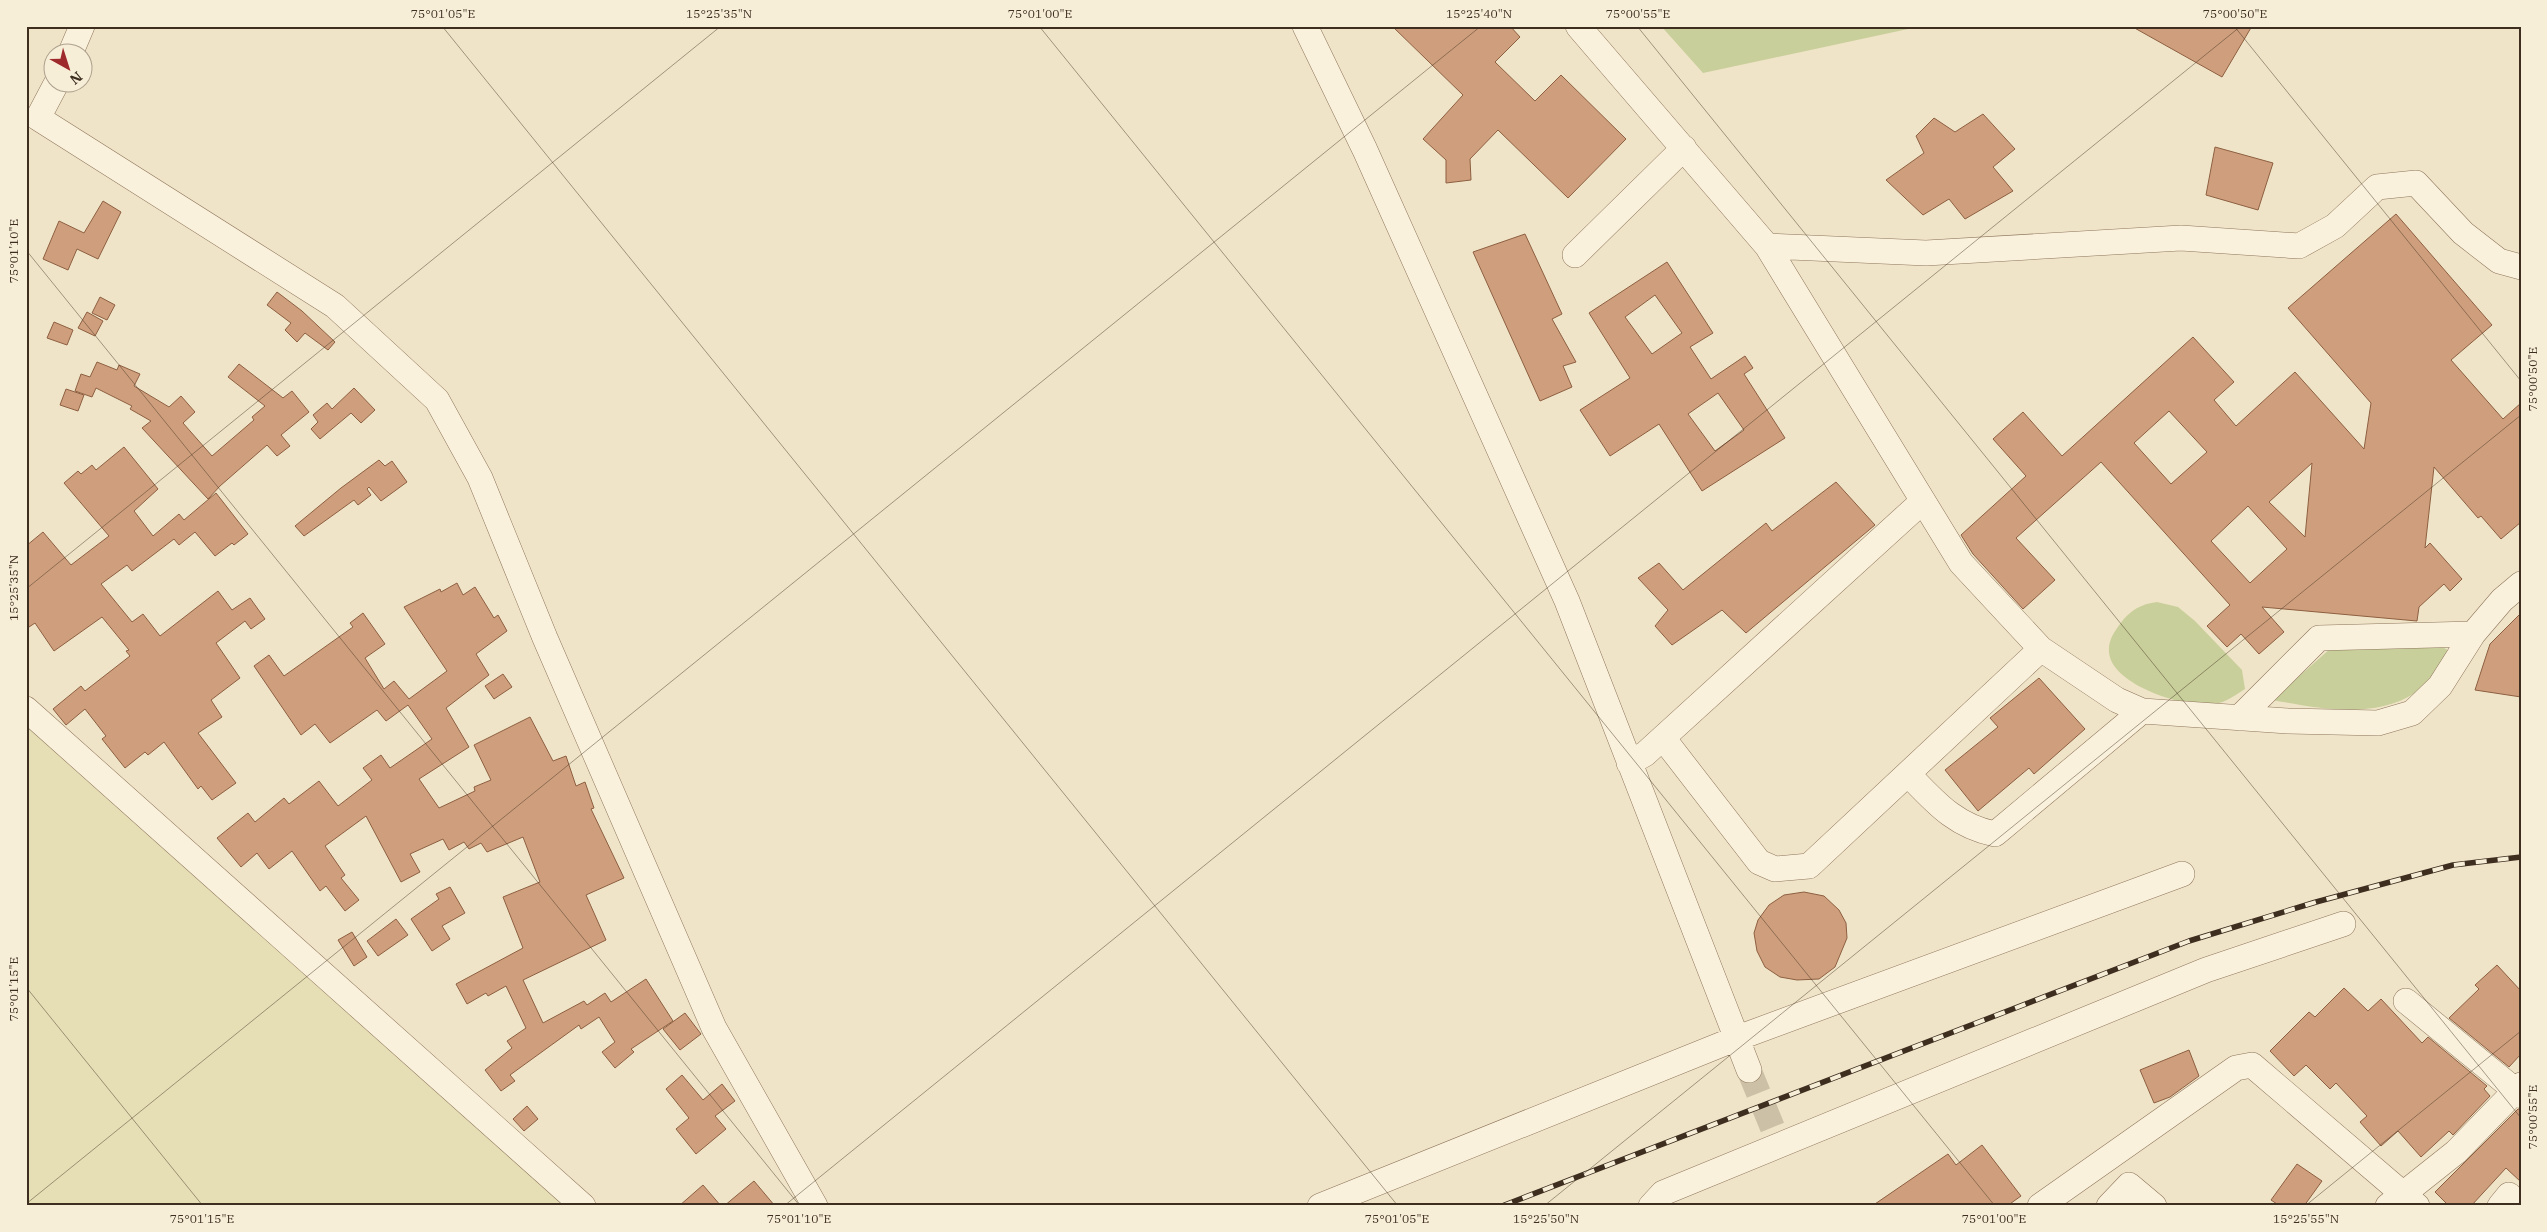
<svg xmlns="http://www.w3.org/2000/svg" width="2547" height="1232" font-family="'IBM Plex Serif',serif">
<rect width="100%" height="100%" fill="#f0e4c8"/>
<!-- farmland -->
<path fill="#e6deb5" d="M 26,709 L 583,1206 L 26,1206 Z"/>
<!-- green -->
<path fill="#c9cf9b" d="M 1661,26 L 1922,26 L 1703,73 Z
M 2157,602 L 2178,607 L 2195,621 L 2242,670 L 2245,689 C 2236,695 2226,702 2215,704 C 2186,709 2111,685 2109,652 C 2108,641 2114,632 2120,624 C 2130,610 2141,604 2157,602 Z
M 2348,633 L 2427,638 L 2451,652 C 2441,666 2430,684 2415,693 C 2373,720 2318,708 2272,700 Z"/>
<!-- building -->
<path fill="#cf9f7d" stroke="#8d5f41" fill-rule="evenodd" d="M 1392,26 L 1510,26 L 1520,37 L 1495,62 L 1535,101 L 1561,75 L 1626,139 L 1568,198 L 1498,130 L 1470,159 L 1471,180 L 1446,183 L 1446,160 L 1423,139 L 1463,95 Z
M 2131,26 L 2252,26 L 2222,77 Z
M 1983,114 L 2015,149 L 1993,167 L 2013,191 L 1965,219 L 1949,199 L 1923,215 L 1886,180 L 1924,153 L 1916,136 L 1934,118 L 1955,132 Z
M 2215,147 L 2273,163 L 2258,210 L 2206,195 Z
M 103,201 L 121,212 L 98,259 L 77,249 L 68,270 L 43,259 L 59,221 L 84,233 Z
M 2396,214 L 2492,325 L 2451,360 L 2503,419 L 2521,403 L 2521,522 L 2501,539 L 2481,516 L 2478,518 L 2434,467 L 2425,548 L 2430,543 L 2462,579 L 2450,591 L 2444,584 L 2419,607 L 2417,621 L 2262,607 L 2284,632 L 2259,654 L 2241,634 L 2227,647 L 2207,626 L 2230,605 L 2101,462 L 2016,538 L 2055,580 L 2023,609 L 1973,554 L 1961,535 L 2026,476 L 1993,439 L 2023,412 L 2062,456 L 2193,337 L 2234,382 L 2214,400 L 2236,426 L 2295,372 L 2364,449 L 2371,403 L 2288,308 ZM 2169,411 L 2207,452 L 2171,484 L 2134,443 ZM 2312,463 L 2305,537 L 2269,502 ZM 2248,506 L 2287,549 L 2250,583 L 2211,541 Z
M 1525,234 L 1562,314 L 1552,319 L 1576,362 L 1563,366 L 1572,387 L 1540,401 L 1473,252 Z
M 1667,262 L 1713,333 L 1690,347 L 1711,379 L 1745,356 L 1753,368 L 1744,374 L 1785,438 L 1702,491 L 1659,424 L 1610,456 L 1580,410 L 1630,378 L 1589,313 ZM 1655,295 L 1682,333 L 1652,354 L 1625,317 ZM 1718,393 L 1744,430 L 1715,451 L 1688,414 Z
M 277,292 L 302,311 L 335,342 L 328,350 L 305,333 L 297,342 L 285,330 L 291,323 L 267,305 Z
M 100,297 L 115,305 L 107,320 L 92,313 Z
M 87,312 L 103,321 L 95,336 L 78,328 Z
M 54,322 L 73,330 L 67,345 L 47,338 Z
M 97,362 L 117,370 L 119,365 L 140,374 L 134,386 L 169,407 L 181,396 L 195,412 L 183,423 L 212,456 L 254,420 L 252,417 L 265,406 L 228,377 L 239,364 L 283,398 L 292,391 L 309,412 L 281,435 L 290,446 L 277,456 L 267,445 L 220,486 L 208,499 L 142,428 L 151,421 L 130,409 L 132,406 L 96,388 L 92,397 L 75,391 L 81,374 L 90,377 Z
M 354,388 L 375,410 L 361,423 L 351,413 L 320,439 L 311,429 L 318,422 L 313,415 L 327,403 L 332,409 Z
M 66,389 L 84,395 L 78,411 L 60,405 Z
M 124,447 L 158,489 L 134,511 L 153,536 L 179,514 L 184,520 L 216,493 L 248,534 L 234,545 L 232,543 L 215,556 L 195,532 L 179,545 L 174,539 L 132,571 L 127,565 L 101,584 L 132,622 L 143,614 L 160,636 L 218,591 L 232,610 L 250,598 L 265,619 L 251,629 L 245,621 L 216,643 L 240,678 L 211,700 L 222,717 L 198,733 L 236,783 L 212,800 L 201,786 L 198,789 L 164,742 L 148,755 L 145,752 L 125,768 L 102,739 L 106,736 L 85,709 L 66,725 L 53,709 L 81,686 L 85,691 L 130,656 L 126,651 L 129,650 L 102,617 L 54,651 L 35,623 L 26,629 L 26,546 L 43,532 L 71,565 L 109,536 L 64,483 L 78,471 L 81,474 L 92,465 L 96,470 Z
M 379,460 L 385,466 L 392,461 L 407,482 L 381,501 L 369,487 L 367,489 L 371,495 L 358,505 L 354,500 L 304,536 L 295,526 L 341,488 Z
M 1836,482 L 1875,525 L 1746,633 L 1722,610 L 1672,645 L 1655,626 L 1668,610 L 1638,578 L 1659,563 L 1683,590 L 1766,523 L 1772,531 Z
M 457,583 L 463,595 L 475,587 L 494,618 L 498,615 L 507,631 L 476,654 L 489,675 L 446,708 L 469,747 L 419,779 L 439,808 L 475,791 L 474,787 L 491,780 L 474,745 L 530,717 L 553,761 L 566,756 L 576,786 L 585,782 L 594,808 L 591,809 L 624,878 L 586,895 L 606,940 L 523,980 L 543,1023 L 584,1001 L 587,1005 L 605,993 L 611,1002 L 646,979 L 673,1021 L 631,1049 L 634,1052 L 615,1068 L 602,1052 L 615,1042 L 599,1017 L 581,1029 L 579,1025 L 510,1075 L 515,1081 L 501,1091 L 485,1070 L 512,1048 L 507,1041 L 526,1028 L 506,986 L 488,996 L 486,993 L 467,1004 L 456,984 L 523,948 L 503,897 L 540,882 L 523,837 L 487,852 L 481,843 L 469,849 L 464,842 L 449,850 L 443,839 L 410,854 L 420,872 L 401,882 L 366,816 L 325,846 L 345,875 L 341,878 L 359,900 L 345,911 L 326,886 L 320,891 L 292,851 L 269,869 L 257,853 L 241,867 L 217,838 L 248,813 L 255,822 L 284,798 L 289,804 L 319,781 L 338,806 L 372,780 L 363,768 L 381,755 L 390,768 L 432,739 L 408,705 L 386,721 L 377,710 L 330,743 L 315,724 L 301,735 L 254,666 L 269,655 L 284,676 L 353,627 L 350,623 L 363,613 L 385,644 L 365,658 L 384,689 L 394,681 L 409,699 L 447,671 L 404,607 L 440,589 L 441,592 Z
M 2521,613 L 2521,697 L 2475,690 L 2490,644 Z
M 503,674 L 512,687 L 494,699 L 485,686 Z
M 2039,678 L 2085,729 L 2034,774 L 2029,768 L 1978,811 L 1945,770 L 1998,727 L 1990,718 Z
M 450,887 L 465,913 L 442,926 L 450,939 L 432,951 L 411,919 L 439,899 L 436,894 Z
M 1804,892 L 1824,896 L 1839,910 L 1846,923 L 1847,938 L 1835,967 L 1819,979 L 1797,980 L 1780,977 L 1765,967 L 1757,951 L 1754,933 L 1758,920 L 1769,905 L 1784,895 Z
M 396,919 L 408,935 L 378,956 L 367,941 Z
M 352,932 L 367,957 L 354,966 L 338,940 Z
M 2497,965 L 2521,991 L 2521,1054 L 2509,1067 L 2449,1018 L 2479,989 L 2475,985 Z
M 2344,988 L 2368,1011 L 2381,999 L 2422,1043 L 2428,1037 L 2487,1086 L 2484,1089 L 2490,1096 L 2453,1135 L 2449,1131 L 2421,1157 L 2398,1131 L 2381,1146 L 2360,1122 L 2367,1116 L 2336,1083 L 2330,1089 L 2306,1065 L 2294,1076 L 2270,1051 L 2309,1012 L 2315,1017 Z
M 685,1013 L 701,1034 L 680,1050 L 663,1029 Z
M 2189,1050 L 2199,1076 L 2170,1097 L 2154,1103 L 2140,1070 Z
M 682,1075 L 703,1100 L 722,1084 L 735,1101 L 715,1116 L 726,1129 L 696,1154 L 676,1129 L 689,1118 L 666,1089 Z
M 527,1106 L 538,1119 L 524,1131 L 513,1119 Z
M 2518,1109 L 2521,1109 L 2521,1182 L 2506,1168 L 2471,1206 L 2449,1206 L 2435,1192 Z
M 1982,1145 L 2021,1196 L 2007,1206 L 1872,1206 L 1948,1154 L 1956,1165 Z
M 2297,1164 L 2322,1181 L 2304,1206 L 2280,1206 L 2271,1200 Z
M 754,1181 L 775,1206 L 724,1206 Z
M 703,1185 L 721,1206 L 679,1206 Z"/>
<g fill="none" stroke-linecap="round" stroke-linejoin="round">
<!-- minor-tunnel -->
<path stroke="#ccc0a6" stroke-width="25" stroke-dasharray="25 12" stroke-linecap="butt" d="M 1749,1070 L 1780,1146"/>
<defs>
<path id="minor" d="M 1305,26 L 1365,150 L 1567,601 L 1749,1070
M 1578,26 L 1767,246 L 1961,563 L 2041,649 L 2117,700 L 2142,711 L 2288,721 L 2378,723 L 2412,713 L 2440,686 L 2473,634 L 2502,600 L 2521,584
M 71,52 L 82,26
M 57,82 L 38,118 L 335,306 L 437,400 L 480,478 L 545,638 L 714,1028 L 815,1206
M 1767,246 L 1926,253 L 2181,238 L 2299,246 L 2335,226 L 2377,187 L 2416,183 L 2463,233 L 2499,261 L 2521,267
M 1575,255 L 1684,148
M 26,709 L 583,1206
M 2239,718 L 2319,638 L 2473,634
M 1663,738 L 1759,862 L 1775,869 L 1809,866 L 2041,649
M 1629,763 L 1645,754 L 1923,501
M 1908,774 C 1935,802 1955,826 1995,834 L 2142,711
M 2406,1001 L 2521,1095
M 1320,1206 L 1735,1039 L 2182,874
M 1651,1206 L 1663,1193 L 2206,970 L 2343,924
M 2040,1206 L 2236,1068 L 2252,1065 L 2417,1206
M 2109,1206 L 2129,1185 L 2154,1206
M 2388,1206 L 2456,1152 L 2521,1085
M 2500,1206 L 2509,1195"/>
</defs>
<!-- minor casing -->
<use href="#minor" stroke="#8d765c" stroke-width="26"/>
<!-- minor -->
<use href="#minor" stroke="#faf1dc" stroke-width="25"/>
<defs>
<path id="rail" d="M 1502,1206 L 2189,941 L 2316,902 L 2453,865 L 2521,857"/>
</defs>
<!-- rail casing -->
<use href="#rail" stroke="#3d2e20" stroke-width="5.5"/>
<!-- rail -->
<use href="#rail" stroke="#f7eed8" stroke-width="4" stroke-dasharray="11" stroke-linecap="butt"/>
</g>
<!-- ticks -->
<path fill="none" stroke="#3d2e20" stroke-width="1" stroke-opacity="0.45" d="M 442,26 L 1398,1206M 1039,26 L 1995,1206M 1637,26 L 2521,1118M 2234,26 L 2521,381M 26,250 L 800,1206M 26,589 L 721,26M 26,987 L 203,1206M 26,1204 L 1481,26M 784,1206 L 2241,26M 1544,1206 L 2521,415M 2305,1206 L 2521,1031"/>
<!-- border -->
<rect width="2547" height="1232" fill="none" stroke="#f7eed8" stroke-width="55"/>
<!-- north arrow -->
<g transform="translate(68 68) rotate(141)"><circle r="24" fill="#f7eed8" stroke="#ada18e"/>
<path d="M0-4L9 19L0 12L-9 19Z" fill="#9e2a2b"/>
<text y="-8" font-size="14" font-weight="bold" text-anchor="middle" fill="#3d2e20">N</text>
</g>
<rect x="28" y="28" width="2492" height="1176" fill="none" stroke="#3d2e20" stroke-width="2"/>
<g font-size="12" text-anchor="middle" fill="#3d2e20">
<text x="443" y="18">75°01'05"E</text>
<text x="719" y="18">15°25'35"N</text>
<text x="1040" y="18">75°01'00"E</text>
<text x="1479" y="18">15°25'40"N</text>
<text x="1638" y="18">75°00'55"E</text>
<text x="2235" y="18">75°00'50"E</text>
<text transform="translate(14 251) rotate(-90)" y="4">75°01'10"E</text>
<text transform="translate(2533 379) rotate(-90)" y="4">75°00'50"E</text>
<text transform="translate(14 588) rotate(-90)" y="4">15°25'35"N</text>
<text transform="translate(14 989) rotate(-90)" y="4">75°01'15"E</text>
<text transform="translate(2533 1117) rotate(-90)" y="4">75°00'55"E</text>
<text x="202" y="1223">75°01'15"E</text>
<text x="799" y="1223">75°01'10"E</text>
<text x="1397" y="1223">75°01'05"E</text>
<text x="1546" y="1223">15°25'50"N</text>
<text x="1994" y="1223">75°01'00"E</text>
<text x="2306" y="1223">15°25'55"N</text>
</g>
</svg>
